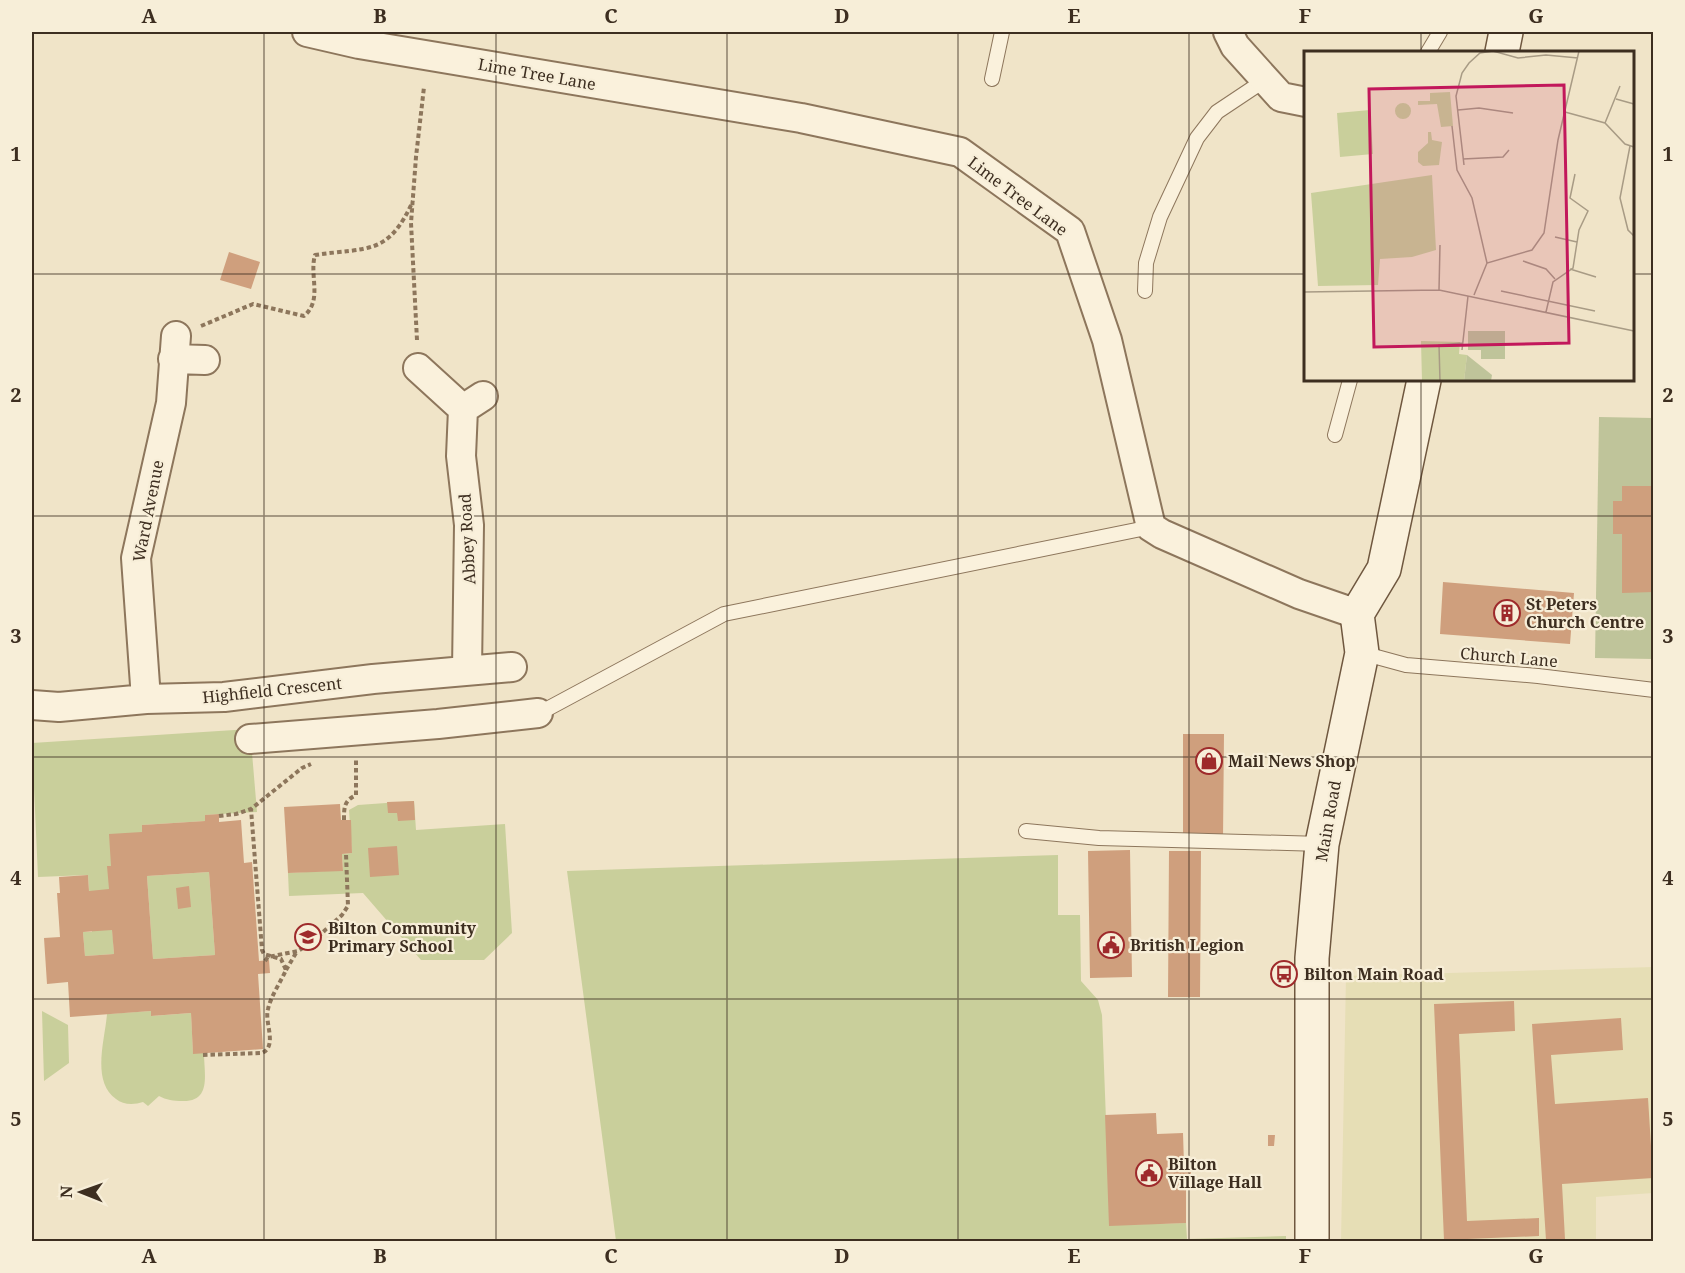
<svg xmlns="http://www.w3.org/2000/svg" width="1685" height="1273" font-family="'Noto Serif',serif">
<rect width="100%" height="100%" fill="#f0e4c8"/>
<!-- farmland -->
<path fill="#e6deb5" d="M 1653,967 L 1653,1193 L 1596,1197 L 1596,1241 L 1341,1242 L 1346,976 Z"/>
<!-- green -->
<path fill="#c9cf9b" d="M 250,729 L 257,812 L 205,815 L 205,821 L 142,825 L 142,832 L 111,866 L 108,866 L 114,954 L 85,956 L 83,932 L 92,932 L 88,875 L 38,877 L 32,743 Z
M 414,801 L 416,830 L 505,824 L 512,933 L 484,960 L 421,960 L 363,893 L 289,896 L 288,873 L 343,870 L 342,854 L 352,853 L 349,810 L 358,805 Z
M 1058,855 L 1058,915 L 1080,915 L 1081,981 L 1098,1000 L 1102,1015 L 1110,1225 L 1186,1223 L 1187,1239 L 1286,1236 L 1286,1241 L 616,1241 L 567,871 Z
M 209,872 L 215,955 L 153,959 L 147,876 Z
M 42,1011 L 68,1025 L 69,1063 L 44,1081 Z
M 151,1011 L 152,1016 L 191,1013 L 193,1053 L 204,1053 C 204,1074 212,1102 182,1101 C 174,1101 166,1100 159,1096 L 148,1106 L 143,1102 C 134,1105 123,1105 116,1099 C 91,1081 105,1040 107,1014 Z"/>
<!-- cemetery -->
<path fill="#bfc49a" d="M 1599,417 L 1653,418 L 1653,659 L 1595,658 Z"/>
<!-- building -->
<path fill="#cf9f7d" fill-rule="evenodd" d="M 229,252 L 260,262 L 251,289 L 220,280 Z
M 1622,486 L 1654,486 L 1654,592 L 1622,593 L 1622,534 L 1613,534 L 1613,501 L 1622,501 Z
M 1443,582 L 1574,593 L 1570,644 L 1440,634 Z
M 1183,734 L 1224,734 L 1223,839 L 1183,839 Z
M 414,801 L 415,820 L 398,821 L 397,813 L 388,813 L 387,802 Z
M 340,804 L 341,820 L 351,820 L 352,853 L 342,854 L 343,871 L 288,873 L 284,807 Z
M 219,814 L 219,822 L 241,820 L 244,863 L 252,862 L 259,961 L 269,960 L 270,973 L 258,974 L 263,1049 L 193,1054 L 191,1013 L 151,1016 L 151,1011 L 70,1017 L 68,982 L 47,984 L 44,938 L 60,937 L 57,893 L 60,893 L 59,877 L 88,875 L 89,891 L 109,889 L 107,866 L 111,866 L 109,834 L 142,832 L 142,825 L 205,821 L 205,815 ZM 209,872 L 215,955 L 153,959 L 147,876 ZM 112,930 L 114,954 L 85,956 L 83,932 Z
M 397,846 L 399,875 L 370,877 L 368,848 Z
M 1130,850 L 1132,977 L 1090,978 L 1088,851 Z
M 1169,851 L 1201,851 L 1200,997 L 1168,997 Z
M 189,886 L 191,907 L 178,909 L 176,888 Z
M 1514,1001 L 1515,1031 L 1459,1034 L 1467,1221 L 1539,1218 L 1539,1236 L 1444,1240 L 1434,1004 Z
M 1621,1018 L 1623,1050 L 1551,1055 L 1555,1104 L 1648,1098 L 1653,1178 L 1562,1184 L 1565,1239 L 1546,1240 L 1532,1024 Z
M 1156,1113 L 1157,1134 L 1183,1133 L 1184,1165 L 1191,1165 L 1191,1189 L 1186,1189 L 1186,1223 L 1109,1226 L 1105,1115 Z
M 1268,1135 L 1275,1135 L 1274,1146 L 1268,1146 Z"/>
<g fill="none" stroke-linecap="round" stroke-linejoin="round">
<defs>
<path id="service" d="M 1428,52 L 1440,32
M 992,79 L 1002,32
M 1145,291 L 1146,263 L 1160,217 L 1197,138 L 1217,112 L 1265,80
M 1335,435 L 1350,380
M 1362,653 L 1406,665 L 1538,676 L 1654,690
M 538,713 L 549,708 L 724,614 L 1151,527
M 1026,831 L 1099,838 L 1322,844"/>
<path id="minor" d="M 307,32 L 359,44 L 801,118 L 960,152 L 1070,231 L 1107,340 L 1151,527 L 1162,534 L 1299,594 L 1357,614
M 1228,32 L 1235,46 L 1281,97 L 1306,102
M 173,359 L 205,360
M 418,368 L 463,409 L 461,456 L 469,525 L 467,670
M 463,409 L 483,396
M 146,699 L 136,558 L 171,403 L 176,336
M 32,705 L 59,707 L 146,699 L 224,697 L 373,679 L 512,667
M 250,739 L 438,724 L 538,713"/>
<path id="secondary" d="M 1502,52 L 1506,32
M 1312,1242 L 1312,958 L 1322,844 L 1362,653 L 1357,614 L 1384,569 L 1424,380"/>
</defs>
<!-- service casing -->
<use href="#service" stroke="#8d765c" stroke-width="16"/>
<!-- minor casing -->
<use href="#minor" stroke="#8d765c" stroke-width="32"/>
<!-- secondary casing -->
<use href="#secondary" stroke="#6f573f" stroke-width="36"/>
<!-- path -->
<path stroke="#8d765c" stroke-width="4" stroke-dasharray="4.5 3" stroke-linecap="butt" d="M 201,326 L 253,304 L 304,316 C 323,300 309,276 315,255 C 369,247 388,256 413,201
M 417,340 L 411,223 L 416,157 L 424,87
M 219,816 L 236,814 L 251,809 L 302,768 L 311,764
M 344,820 C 344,807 344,801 356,795 L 356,758
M 265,961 L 268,957 L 298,951 L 311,943 L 342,915 L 348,906 L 346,854
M 286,970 L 296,953
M 203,1055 L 262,1053 C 278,1046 264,1022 268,1009 C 271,996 280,983 286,970 L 281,959 L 264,954 L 262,950 L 251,809"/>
<!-- service -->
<use href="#service" stroke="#faf1dc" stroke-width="14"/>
<!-- minor -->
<use href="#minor" stroke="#faf1dc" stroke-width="28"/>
<!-- secondary -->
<use href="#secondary" stroke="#faf1dc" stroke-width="33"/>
</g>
<!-- grid -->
<path fill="none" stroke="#3d2e20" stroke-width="1.5" stroke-opacity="0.55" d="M 264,32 L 264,1242M 496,32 L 496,1242M 727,32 L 727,1242M 958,32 L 958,1242M 1189,32 L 1189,1242M 1421,32 L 1421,52M 32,274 L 1306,274M 1632,274 L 1654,274M 1421,380 L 1421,1242M 32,516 L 1654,516M 32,757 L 1654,757M 32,999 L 1654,999"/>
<!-- icons -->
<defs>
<symbol id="building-ring" viewBox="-11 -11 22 22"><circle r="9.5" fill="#f7eed8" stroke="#9e2a2b" stroke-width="1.5"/><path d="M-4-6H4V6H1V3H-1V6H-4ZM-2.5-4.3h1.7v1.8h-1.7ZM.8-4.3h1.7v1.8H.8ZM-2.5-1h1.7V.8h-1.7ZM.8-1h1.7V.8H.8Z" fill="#9e2a2b"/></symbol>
<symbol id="shop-ring" viewBox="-11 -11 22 22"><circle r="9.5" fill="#f7eed8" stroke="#9e2a2b" stroke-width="1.5"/><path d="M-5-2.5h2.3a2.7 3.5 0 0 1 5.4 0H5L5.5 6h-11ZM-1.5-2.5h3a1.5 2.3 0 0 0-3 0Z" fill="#9e2a2b"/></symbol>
<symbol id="school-ring" viewBox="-11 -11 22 22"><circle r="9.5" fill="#f7eed8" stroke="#9e2a2b" stroke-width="1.5"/><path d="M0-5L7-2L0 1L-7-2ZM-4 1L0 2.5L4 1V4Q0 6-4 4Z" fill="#9e2a2b"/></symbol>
<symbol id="civic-ring" viewBox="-11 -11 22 22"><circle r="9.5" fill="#f7eed8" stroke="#9e2a2b" stroke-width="1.5"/><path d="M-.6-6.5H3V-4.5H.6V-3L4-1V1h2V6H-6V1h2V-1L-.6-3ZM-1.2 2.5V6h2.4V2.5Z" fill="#9e2a2b"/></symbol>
<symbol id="bus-ring" viewBox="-11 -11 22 22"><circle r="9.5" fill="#f7eed8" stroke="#9e2a2b" stroke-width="1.5"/><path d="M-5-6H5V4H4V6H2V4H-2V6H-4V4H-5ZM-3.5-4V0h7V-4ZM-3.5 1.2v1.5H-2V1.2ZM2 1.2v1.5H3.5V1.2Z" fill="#9e2a2b"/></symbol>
</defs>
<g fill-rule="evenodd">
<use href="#building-ring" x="1492" y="598" width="30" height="30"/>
<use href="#shop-ring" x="1194" y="746" width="30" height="30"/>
<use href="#school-ring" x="293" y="922" width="30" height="30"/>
<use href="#civic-ring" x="1096" y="930" width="30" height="30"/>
<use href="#bus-ring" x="1269" y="959" width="30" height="30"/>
<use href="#civic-ring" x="1134" y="1158" width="30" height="30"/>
</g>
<g text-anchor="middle" stroke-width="4.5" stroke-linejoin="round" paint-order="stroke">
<!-- street labels -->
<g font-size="16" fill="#3d2e20" stroke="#f7eed8">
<text transform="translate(537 74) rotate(10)" y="6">Lime Tree Lane</text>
<text transform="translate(1018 196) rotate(37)" y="6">Lime Tree Lane</text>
<text transform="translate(148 511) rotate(-79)" y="6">Ward Avenue</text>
<text transform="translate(467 539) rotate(-93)" y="6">Abbey Road</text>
<text transform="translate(1509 657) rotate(5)" y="6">Church Lane</text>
<text transform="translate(272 690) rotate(-6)" y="6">Highfield Crescent</text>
<text transform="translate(1328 821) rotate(-80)" y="6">Main Road</text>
</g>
<!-- poi labels -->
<g font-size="16" font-weight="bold" fill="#3d2e20" stroke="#f7eed8" text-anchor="start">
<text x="1526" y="610">St Peters<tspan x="1526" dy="18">Church Centre</tspan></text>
<text x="1228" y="767">Mail News Shop</text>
<text x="328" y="934">Bilton Community<tspan x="328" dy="18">Primary School</tspan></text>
<text x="1130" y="951">British Legion</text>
<text x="1304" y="980">Bilton Main Road</text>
<text x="1168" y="1170">Bilton<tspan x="1168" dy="18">Village Hall</tspan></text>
</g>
</g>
<!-- overview -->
<g transform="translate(1304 51)">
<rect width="330" height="330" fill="#f0e4c8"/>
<path d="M 146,41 L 149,75 L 137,76 L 133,53 L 114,54 L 114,50 L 126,50 L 126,42 ZM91 60a8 8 0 1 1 16 0a8 8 0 1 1-16 0ZM 66,59 L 69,103 L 36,106 L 33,62 ZM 124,81 L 127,81 L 128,89 L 138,91 L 135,114 L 119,115 L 114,111 L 114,101 L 124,92 ZM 128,124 L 132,199 L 108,206 L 76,208 L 74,234 L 14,235 L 7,142 ZM 117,290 L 156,291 L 155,303 L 163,304 L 160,330 L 118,330 Z" fill="#c9cf9b"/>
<path d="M 164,280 L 201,280 L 201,308 L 177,308 L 177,299 L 164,299 ZM 163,304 L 188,324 L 187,330 L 160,330 Z" fill="#bfc49a"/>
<path fill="none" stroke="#a89b85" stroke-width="1.5" d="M 312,48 L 330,53M 154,59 L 175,57 L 209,62M 261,61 L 301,72 L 321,93 L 330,96M 301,72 L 316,35M 148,75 L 153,119 L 168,147 L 183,212M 326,95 L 316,147 L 324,179 L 330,185M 159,108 L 199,106 L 205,99M 160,114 L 152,45 L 158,22 L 165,12 L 176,2 L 189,0 L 214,7 L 242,4 L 274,7M 251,186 L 273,191M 219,210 L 242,218 L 251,228M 266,218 L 292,226M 135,239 L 136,194M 197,240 L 291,260M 0,241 L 135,239 L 330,280M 170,244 L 183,212 L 228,199 L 240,182 L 254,89 L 275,0M 242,261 L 249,231 L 269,217 L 275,179 L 284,160 L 266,147 L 271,123M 158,299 L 164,245M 136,330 L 135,294 L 159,292"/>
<path fill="#c2185b" fill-opacity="0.15" stroke="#c2185b" stroke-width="3" d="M 260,34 L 265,292 L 70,296 L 65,38 Z"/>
<rect width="330" height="330" fill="none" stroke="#3d2e20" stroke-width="3"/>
</g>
<!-- border -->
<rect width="1685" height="1273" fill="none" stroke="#f7eed8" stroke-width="66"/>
<!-- north arrow -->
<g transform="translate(81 1192) rotate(271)" stroke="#f7eed8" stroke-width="4.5" paint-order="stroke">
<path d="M0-4.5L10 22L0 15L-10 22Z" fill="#3d2e20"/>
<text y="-9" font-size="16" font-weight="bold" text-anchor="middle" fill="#3d2e20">N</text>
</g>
<rect x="33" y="33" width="1619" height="1207" fill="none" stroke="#3d2e20" stroke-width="2"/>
<g font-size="20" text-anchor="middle" font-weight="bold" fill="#3d2e20">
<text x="149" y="23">A</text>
<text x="380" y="23">B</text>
<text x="611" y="23">C</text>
<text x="842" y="23">D</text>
<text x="1074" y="23">E</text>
<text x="1305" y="23">F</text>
<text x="1536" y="23">G</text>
<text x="16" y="161">1</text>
<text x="1668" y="161">1</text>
<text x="16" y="402">2</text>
<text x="1668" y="402">2</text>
<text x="16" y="643">3</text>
<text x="1668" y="643">3</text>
<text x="16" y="885">4</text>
<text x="1668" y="885">4</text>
<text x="16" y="1126">5</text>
<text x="1668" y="1126">5</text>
<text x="149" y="1263">A</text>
<text x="380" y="1263">B</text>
<text x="611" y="1263">C</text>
<text x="842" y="1263">D</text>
<text x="1074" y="1263">E</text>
<text x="1305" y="1263">F</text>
<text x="1536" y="1263">G</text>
</g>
</svg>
